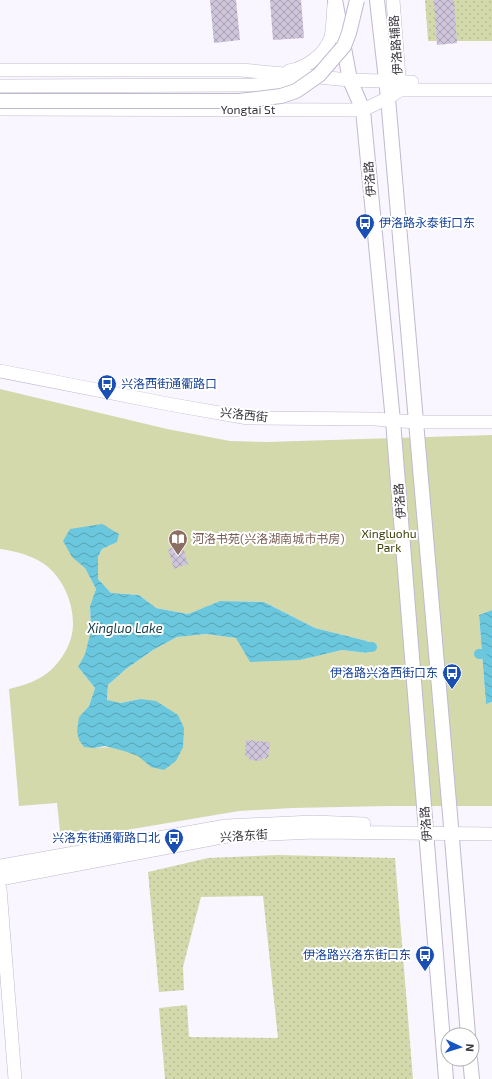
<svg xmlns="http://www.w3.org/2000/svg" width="492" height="1079" font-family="'Exo 2','Noto Sans SC',sans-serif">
<defs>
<pattern id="grass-dots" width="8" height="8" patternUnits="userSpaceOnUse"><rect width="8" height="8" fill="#d4d9ac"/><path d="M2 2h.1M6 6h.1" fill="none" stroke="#b7bb95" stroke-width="1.8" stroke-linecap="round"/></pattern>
<pattern id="water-waves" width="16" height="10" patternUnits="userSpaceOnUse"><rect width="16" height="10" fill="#6ac7dd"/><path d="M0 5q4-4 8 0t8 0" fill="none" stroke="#58a2b4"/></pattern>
<pattern id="building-cross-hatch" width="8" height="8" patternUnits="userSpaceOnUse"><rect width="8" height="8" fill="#cec5db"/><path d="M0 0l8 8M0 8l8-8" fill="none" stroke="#a8a1b3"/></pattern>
</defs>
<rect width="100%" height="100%" fill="#f9f6ff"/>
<!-- grass -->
<path fill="url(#grass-dots)" d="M 425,0 L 492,0 L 492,41 L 428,41 Z
M 279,855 L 395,858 L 413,1079 L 165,1079 L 159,1008 L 187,1005 L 189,1037 L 278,1038 L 263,896 L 201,897 L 183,967 L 184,990 L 159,992 L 148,872 L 208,858 Z"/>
<!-- park -->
<path fill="#d4d9ac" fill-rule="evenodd" d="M 0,389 L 167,429 L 230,441 L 266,442 L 492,435 L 492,610 L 479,615 L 486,704 L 492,702 L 492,806 L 389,806 L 292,808 L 239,811 L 61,841 L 57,803 L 19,806 L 9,689 C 24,685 39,681 51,670 C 61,660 69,648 72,634 C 77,608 63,575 41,562 C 28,554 14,551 0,549 ZM 102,524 L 117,542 L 102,549 L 98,557 L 98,579 L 111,593 L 139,595 L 156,608 L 188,614 L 220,601 L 264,602 L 315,628 L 367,641 L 367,653 L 342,650 L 300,660 L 236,638 L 206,634 L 177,637 L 153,650 L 126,669 L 108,685 L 107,701 L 121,703 L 140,699 L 151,767 C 147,763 143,759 139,756 C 127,748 108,746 94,748 L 79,717 L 89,706 L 95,688 L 78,667 L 85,654 L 91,630 L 90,607 L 96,589 L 85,568 Z"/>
<!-- water -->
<path fill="url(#water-waves)" d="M 102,524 L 119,534 L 117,542 L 102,549 L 98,557 L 98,579 L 111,593 L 139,595 L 156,608 L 188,614 L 220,601 L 264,602 L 315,628 L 367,641 L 367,653 L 342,650 L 300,660 L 250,662 L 236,638 L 206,634 L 177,637 L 153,650 L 126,669 L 108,685 L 107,700 L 121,703 L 140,699 L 156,701 L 178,715 L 184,728 L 183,747 L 176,761 L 164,770 L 151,767 L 138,756 L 124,751 L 105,746 L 94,748 L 84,747 L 79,740 L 77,731 L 79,717 L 89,706 L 95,688 L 78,667 L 85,654 L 91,630 L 90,606 L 96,589 L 85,568 L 72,557 L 63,541 L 70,529 Z
M 492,610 L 492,702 L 486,704 L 479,615 Z"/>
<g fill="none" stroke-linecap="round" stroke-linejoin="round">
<!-- canal -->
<path stroke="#6ac7dd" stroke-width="10" d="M 367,647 L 372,647
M 479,654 L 482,654"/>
</g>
<!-- building -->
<path fill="url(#building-cross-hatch)" d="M 210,0 L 236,0 L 240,40 L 214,43 Z
M 270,0 L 301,0 L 304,38 L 273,40 Z
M 434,0 L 454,0 L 457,43 L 437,45 Z
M 182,544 L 188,564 L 174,569 L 168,549 Z
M 246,740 L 270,742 L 268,759 L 262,758 L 261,761 L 249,760 L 249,757 L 245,756 Z"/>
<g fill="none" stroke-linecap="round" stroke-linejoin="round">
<defs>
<path id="secondary" d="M 393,0 L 400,90
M 0,70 L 241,70 L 350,80 L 412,82
M 289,71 C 306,68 325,55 331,37 C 333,28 333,16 334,6
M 0,86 L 252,85 L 302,82
M 0,109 L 363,110 L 388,98 L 400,90 L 492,90
M 0,371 L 168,404 L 248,418 L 374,419 L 416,422 L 492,422
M 0,866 L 226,826 L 313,822 L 364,824
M 0,879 L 227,836 L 314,832 L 492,834
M 0,889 L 15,1079"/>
<path id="primary" d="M 335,0 L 350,80 L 363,110 L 393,421 L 446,1079
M 377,0 L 388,98 L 451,826 L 468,1035
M 470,1059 L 472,1079"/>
</defs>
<!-- secondary casing -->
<use href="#secondary" stroke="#c1b9ce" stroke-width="14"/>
<!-- primary casing -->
<use href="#primary" stroke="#c1b9ce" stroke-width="16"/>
<!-- secondary -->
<use href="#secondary" stroke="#fff" stroke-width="13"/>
<!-- primary -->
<use href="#primary" stroke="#fff" stroke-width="14"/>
<defs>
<path id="primary-bridge" d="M 0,101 L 239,101 L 281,96 L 296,91 L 319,75 L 344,46 L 349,33 L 357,0"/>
</defs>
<!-- primary-bridge casing -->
<use href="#primary-bridge" stroke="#c1b9ce" stroke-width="16" stroke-linecap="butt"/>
<!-- primary-bridge -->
<use href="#primary-bridge" stroke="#fff" stroke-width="14"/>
</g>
<!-- icons -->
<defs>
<symbol id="bus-pin" viewBox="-11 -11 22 30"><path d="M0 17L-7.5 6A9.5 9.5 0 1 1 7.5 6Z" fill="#1a4fb4" stroke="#fff"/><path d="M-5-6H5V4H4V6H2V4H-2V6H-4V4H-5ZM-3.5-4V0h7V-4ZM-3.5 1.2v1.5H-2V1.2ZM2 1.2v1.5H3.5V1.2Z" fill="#fff"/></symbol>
<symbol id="library-pin" viewBox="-11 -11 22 30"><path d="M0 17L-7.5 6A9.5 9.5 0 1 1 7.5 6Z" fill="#8d6e63" stroke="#fff"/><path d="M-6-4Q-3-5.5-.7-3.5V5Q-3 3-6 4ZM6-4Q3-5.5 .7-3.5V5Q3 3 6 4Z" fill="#fff"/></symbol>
</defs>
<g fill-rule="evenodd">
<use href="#bus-pin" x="354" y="212" width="22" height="30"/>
<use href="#bus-pin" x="96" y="373" width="22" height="30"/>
<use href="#library-pin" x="167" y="528" width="22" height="30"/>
<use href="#bus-pin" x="441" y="662" width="22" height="30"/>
<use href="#bus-pin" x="163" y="827" width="22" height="30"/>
<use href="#bus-pin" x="414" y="944" width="22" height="30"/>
</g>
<g text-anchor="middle" stroke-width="4" stroke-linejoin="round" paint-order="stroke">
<!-- street labels -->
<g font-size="12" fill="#38353d" stroke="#fff">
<text transform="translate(396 45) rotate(-94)" y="4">伊洛路辅路</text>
<text x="248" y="114">Yongtai St</text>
<text transform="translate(370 179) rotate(-95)" y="4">伊洛路</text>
<text transform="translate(244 415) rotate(6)" y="4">兴洛西街</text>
<text transform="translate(400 501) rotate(-95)" y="4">伊洛路</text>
<text transform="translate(426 824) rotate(-95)" y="4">伊洛路</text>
<text transform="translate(244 836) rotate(-4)" y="4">兴洛东街</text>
</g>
<!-- transit labels -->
<g font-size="12" fill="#164399" stroke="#fff" text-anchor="end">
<text x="379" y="227" text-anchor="start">伊洛路永泰街口东</text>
<text x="121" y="388" text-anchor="start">兴洛西街通衢路口</text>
<text x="438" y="677">伊洛路兴洛西街口东</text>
<text x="160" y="842">兴洛东街通衢路口北</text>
<text x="411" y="959">伊洛路兴洛东街口东</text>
</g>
<!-- park labels -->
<g font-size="12" fill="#3d4007" stroke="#fff">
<text x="389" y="538">Xingluohu<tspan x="389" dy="14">Park</tspan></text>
</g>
<!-- education labels -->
<g font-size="12" fill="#785e54" stroke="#fff" text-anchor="start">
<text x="192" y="543">河洛书苑(兴洛湖南城市书房)</text>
</g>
<!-- water labels -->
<g font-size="13" font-style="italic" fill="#16414b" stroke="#fff">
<text x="125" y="633">Xingluo Lake</text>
</g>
</g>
<!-- north arrow -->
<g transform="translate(460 1047) rotate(94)"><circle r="19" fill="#ffffff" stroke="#afaeb1"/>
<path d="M0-3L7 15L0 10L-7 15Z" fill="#1855c1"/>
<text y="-6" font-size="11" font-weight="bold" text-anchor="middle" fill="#38353d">N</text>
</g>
</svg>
